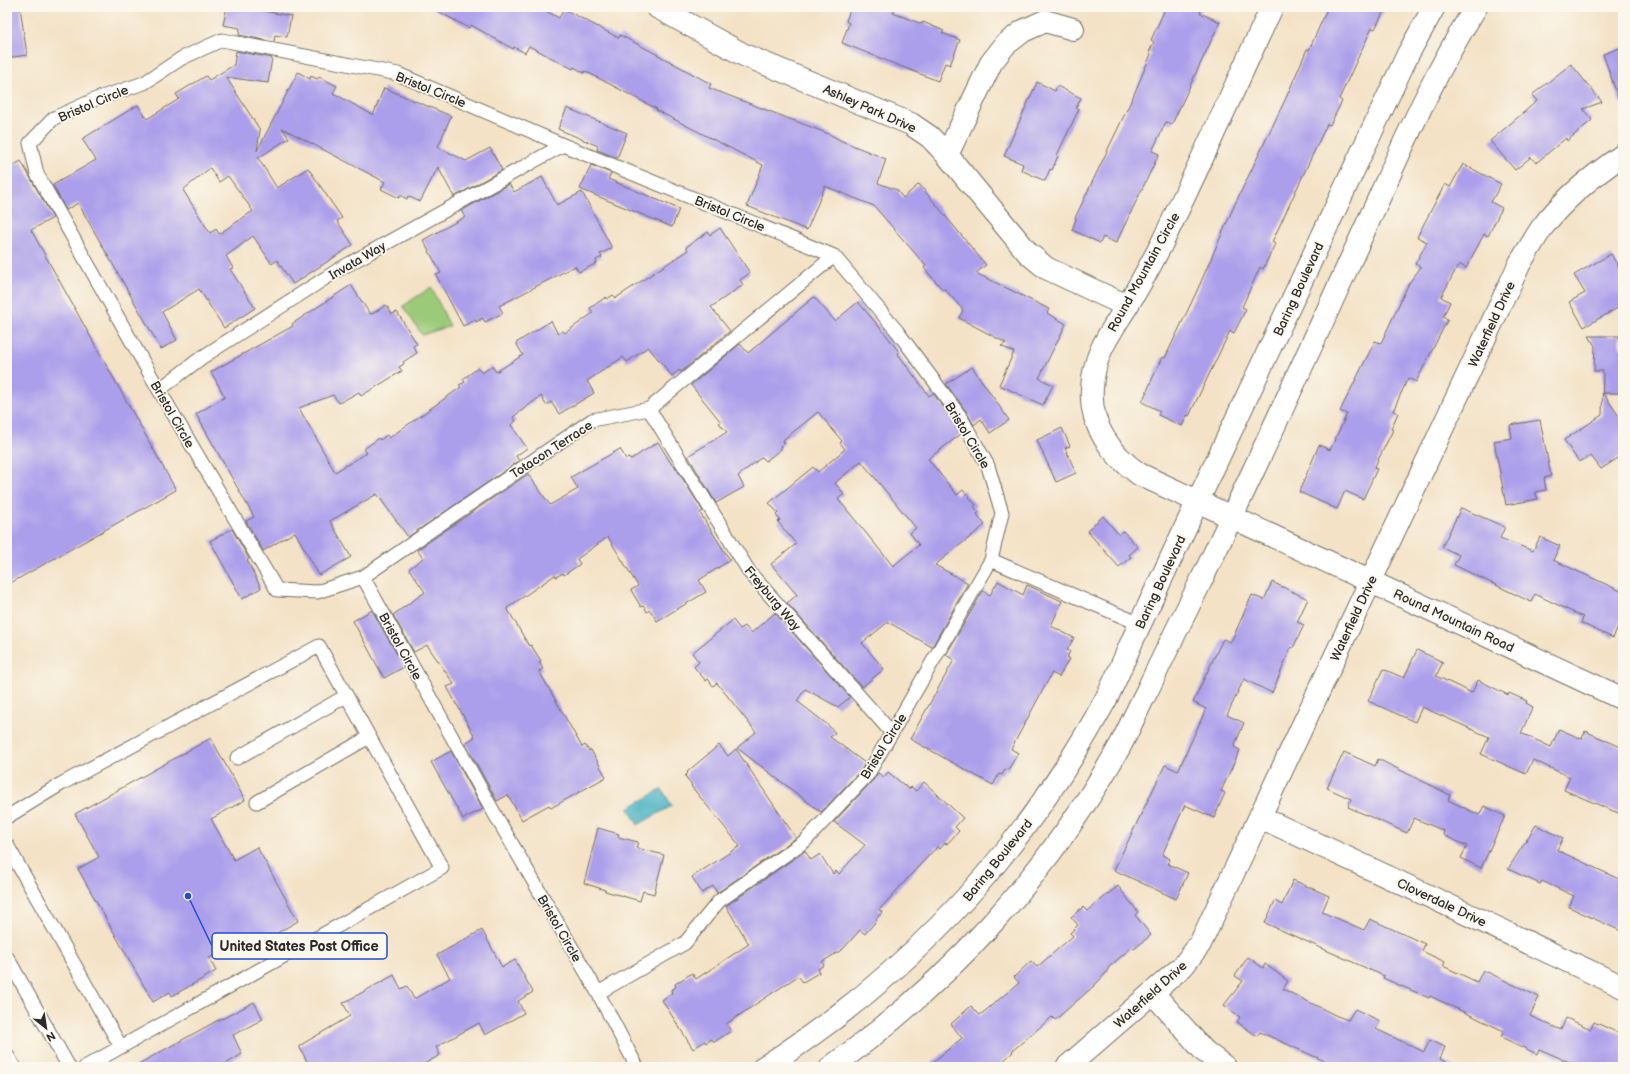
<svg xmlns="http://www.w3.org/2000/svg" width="1630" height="1074" font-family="'Balsamiq Sans',sans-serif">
<rect width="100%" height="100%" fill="#fbf7ec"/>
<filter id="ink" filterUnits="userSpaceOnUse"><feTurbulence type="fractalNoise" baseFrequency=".025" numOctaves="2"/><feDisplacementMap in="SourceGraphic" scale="8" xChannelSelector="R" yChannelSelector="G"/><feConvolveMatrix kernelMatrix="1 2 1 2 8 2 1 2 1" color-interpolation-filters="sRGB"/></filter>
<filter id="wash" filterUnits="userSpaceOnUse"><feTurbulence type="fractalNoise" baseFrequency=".012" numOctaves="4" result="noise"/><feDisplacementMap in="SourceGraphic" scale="16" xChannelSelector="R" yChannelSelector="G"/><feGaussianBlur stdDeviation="0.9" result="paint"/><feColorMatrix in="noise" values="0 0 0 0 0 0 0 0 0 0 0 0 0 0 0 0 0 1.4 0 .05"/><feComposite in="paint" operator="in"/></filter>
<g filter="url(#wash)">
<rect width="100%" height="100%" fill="#f3e2c6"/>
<!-- green -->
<path fill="#9bca78" stroke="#637a52" d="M 431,287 L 450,326 L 422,335 L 403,306 Z"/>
<!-- water -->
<path fill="#44b1c1" stroke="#386e76" d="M 662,789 L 672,806 L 638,825 L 628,808 Z"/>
<g id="blocks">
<!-- building -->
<path fill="#ab9feb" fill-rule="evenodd" d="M 7,7 L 20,7 L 27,55 L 7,58 Z
M 227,7 L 242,7 L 291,16 L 287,37 L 275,35 L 274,42 L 239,35 L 240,28 L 223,25 Z
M 430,7 L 539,7 L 559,18 L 564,9 L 619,38 L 620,35 L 658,55 L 711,84 L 709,88 L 829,134 L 842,141 L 886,159 L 878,183 L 897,190 L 903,198 L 919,184 L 986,265 L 976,273 L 1049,309 L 1047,313 L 1066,324 L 1039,378 L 1053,385 L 1043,405 L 999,385 L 1014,352 L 1001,346 L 1006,343 L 959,318 L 963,310 L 945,289 L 943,290 L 924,268 L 926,266 L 874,206 L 825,186 L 807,230 L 747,206 L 763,165 L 656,110 L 657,109 L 585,71 L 584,73 L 574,67 L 573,69 L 529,46 L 525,53 L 514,47 L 513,49 L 471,25 L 469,28 Z
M 851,7 L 895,7 L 893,13 L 922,24 L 923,22 L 944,31 L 942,33 L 960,40 L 950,65 L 945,63 L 938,81 L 842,43 L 849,23 L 846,21 Z
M 1166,7 L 1202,7 L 1200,13 L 1220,22 L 1172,124 L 1166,122 L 1152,151 L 1159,154 L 1116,243 L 1103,237 L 1100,243 L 1072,230 L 1076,219 L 1075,218 L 1132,99 L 1151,54 L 1149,52 L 1154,42 L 1151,40 Z
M 1328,7 L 1386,7 L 1375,29 L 1372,28 L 1362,49 L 1339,99 L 1342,101 L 1330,125 L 1327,124 L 1272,242 L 1275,244 L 1263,269 L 1260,267 L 1242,307 L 1246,309 L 1234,333 L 1230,331 L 1189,416 L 1187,415 L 1182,426 L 1158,415 L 1160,411 L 1142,402 L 1162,357 L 1165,358 L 1196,293 L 1235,204 L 1286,98 L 1307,49 L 1309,50 Z
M 1623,47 L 1623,103 L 1620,103 L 1603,54 Z
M 236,51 L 272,58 L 268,83 L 226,77 L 260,130 L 257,151 L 298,72 L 310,79 L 311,76 L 317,79 L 319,77 L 337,86 L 333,93 L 373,115 L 384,88 L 451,116 L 438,147 L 466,161 L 490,148 L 502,170 L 454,197 L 438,167 L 420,202 L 408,196 L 407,199 L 400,195 L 399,198 L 381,189 L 385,182 L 282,128 L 289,138 L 258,158 L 277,188 L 308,168 L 342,218 L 337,221 L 353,245 L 293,284 L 277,260 L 272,264 L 253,236 L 226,256 L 233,268 L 230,269 L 255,308 L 224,328 L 199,289 L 162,312 L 177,340 L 161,349 L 78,203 L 66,210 L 53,185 L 96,160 L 82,139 L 138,105 L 147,119 L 179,99 L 176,94 L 206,76 L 209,80 L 234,65 ZM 210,168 L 219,182 L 228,176 L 253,211 L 219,234 L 216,229 L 210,233 L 183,190 Z
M 1571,64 L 1602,102 L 1583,109 L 1592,120 L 1567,141 L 1566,138 L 1536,163 L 1531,157 L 1515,170 L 1490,141 L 1537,101 L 1532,95 Z
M 1037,82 L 1055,91 L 1057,86 L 1081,98 L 1076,108 L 1079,109 L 1057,155 L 1058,156 L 1052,170 L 1050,169 L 1045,181 L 1021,170 L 1023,164 L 1004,156 Z
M 567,108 L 627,133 L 617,158 L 597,150 L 598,146 L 558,129 Z
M 21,161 L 53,218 L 31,230 L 176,490 L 7,585 L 7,169 Z
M 1463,164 L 1501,184 L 1491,202 L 1502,208 L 1488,236 L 1484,234 L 1466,268 L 1459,264 L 1441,297 L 1450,302 L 1443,317 L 1448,319 L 1416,382 L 1408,378 L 1393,411 L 1398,413 L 1391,429 L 1393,430 L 1374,468 L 1377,469 L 1363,499 L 1345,491 L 1337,509 L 1299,492 L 1319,445 L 1330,450 L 1347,414 L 1340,411 L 1375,341 L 1381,343 L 1409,283 L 1421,267 L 1415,264 L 1427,242 L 1417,237 L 1445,184 L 1450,187 Z
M 591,165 L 611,173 L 608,179 L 679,209 L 672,227 L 580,189 Z
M 542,177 L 557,205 L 582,192 L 612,248 L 600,254 L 602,257 L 596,260 L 597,263 L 579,272 L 575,266 L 499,306 L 503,313 L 485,322 L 483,318 L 476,322 L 475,320 L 463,326 L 436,275 L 441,273 L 423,240 L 465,217 L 461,211 L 509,184 L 514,192 Z
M 720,228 L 750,273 L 740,280 L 743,285 L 711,307 L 730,331 L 681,372 L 679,370 L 672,376 L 648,347 L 627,362 L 623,357 L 587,381 L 594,393 L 559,414 L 551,402 L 546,405 L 541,396 L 513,417 L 516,421 L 511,425 L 527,448 L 516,456 L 519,461 L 408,537 L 377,494 L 330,521 L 351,557 L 319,575 L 295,532 L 263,551 L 246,521 L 254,517 L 196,414 L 225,397 L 211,372 L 293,326 L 292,324 L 351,285 L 370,314 L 372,313 L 372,314 L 386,305 L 392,314 L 397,312 L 417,344 L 413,346 L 417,353 L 403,362 L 404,364 L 399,367 L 402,371 L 361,396 L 359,392 L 339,403 L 333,395 L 299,408 L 335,472 L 367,453 L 364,449 L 379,438 L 380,440 L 387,435 L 389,438 L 461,387 L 459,385 L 465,382 L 463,379 L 478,368 L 482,373 L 492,366 L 496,372 L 523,355 L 516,343 L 551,321 L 558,334 L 563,331 L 565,333 L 593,313 L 590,308 L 606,297 L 607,299 L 613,295 L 616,298 L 688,250 L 686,247 L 708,232 L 710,235 Z
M 1611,254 L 1623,275 L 1623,305 L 1584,327 L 1569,302 L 1585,293 L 1574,275 Z
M 814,297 L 835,321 L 858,302 L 887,336 L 899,352 L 898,354 L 929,396 L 933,393 L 953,420 L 961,434 L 928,459 L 957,495 L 963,490 L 976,505 L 974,507 L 979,512 L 977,514 L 985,525 L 935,565 L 968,583 L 932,647 L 888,622 L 862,643 L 884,669 L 862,687 L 787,603 L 797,595 L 771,564 L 796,544 L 778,522 L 780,520 L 776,515 L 778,513 L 769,503 L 813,467 L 818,472 L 845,449 L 840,443 L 842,441 L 818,412 L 783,440 L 785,443 L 780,447 L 781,449 L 766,461 L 762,457 L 738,476 L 744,487 L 716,503 L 688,456 L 727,432 L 719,423 L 721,422 L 691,385 L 740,344 L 748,353 ZM 861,461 L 916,528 L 910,533 L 919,545 L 893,566 L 838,499 L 844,494 L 835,483 Z
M 1589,336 L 1619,336 L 1620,348 L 1623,348 L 1623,393 L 1603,393 L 1623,422 L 1623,455 L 1601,469 L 1591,456 L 1579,462 L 1564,440 L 1602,415 L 1603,371 L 1594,371 L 1595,346 Z
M 972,367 L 1009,420 L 990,433 L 981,419 L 974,425 L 966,411 L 946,384 Z
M 1540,420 L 1551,476 L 1544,478 L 1546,490 L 1535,492 L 1538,499 L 1506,505 L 1494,441 L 1512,438 L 1510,425 Z
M 1062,428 L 1070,446 L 1065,448 L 1076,473 L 1056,482 L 1037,440 Z
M 658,442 L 672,465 L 674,465 L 703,511 L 700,513 L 730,560 L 701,579 L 699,580 L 706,592 L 657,621 L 650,610 L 647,612 L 644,606 L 641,607 L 631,590 L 638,586 L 608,537 L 577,559 L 580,564 L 564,575 L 563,573 L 556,577 L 555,575 L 507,608 L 529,646 L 531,645 L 541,661 L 539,662 L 543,669 L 539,671 L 582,747 L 585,745 L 589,751 L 591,750 L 606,777 L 551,808 L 549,805 L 522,820 L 508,795 L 497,801 L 465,743 L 475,737 L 447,687 L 454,684 L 427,645 L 414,652 L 393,615 L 425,592 L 409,569 L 423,558 L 417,550 L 528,474 L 550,505 L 578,489 L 571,477 L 620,449 L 626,459 L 629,458 L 630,460 Z
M 1461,508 L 1505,527 L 1500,538 L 1533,551 L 1540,537 L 1560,546 L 1553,560 L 1623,592 L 1623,615 L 1613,638 L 1581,623 L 1583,617 L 1535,594 L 1531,602 L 1454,565 L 1459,555 L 1442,547 Z
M 1103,516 L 1119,535 L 1123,531 L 1138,547 L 1129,555 L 1131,557 L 1119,567 L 1087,531 Z
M 232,529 L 249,559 L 247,560 L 261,588 L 242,599 L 210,541 Z
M 998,581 L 1023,595 L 1027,585 L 1062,601 L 1051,626 L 1074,638 L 1067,650 L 1070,651 L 1067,658 L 1069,659 L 1059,677 L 1052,673 L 1011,749 L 1018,753 L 1008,770 L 1005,769 L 1002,775 L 999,774 L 993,785 L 910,739 L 954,660 L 946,655 L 983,591 L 990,595 Z
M 1272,582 L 1308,599 L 1297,622 L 1304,625 L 1293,648 L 1291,647 L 1272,693 L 1244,679 L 1227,715 L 1244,723 L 1234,747 L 1240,750 L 1221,791 L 1225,793 L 1214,818 L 1185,805 L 1162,855 L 1170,859 L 1168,864 L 1188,873 L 1176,899 L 1114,870 L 1165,765 L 1178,771 L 1206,709 L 1193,702 L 1223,639 L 1231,642 L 1252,595 L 1264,600 Z
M 372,610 L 404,667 L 384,678 L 353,621 Z
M 775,613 L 850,697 L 838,707 L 805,689 L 797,701 L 828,725 L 835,733 L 830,737 L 865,763 L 862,769 L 821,812 L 737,748 L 756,732 L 717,683 L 713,686 L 708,679 L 706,681 L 694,667 L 699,662 L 692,653 L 733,620 L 740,629 L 745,626 L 751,633 Z
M 1417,650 L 1443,662 L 1436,676 L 1472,693 L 1478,680 L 1508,695 L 1509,693 L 1527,701 L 1526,703 L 1533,707 L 1521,733 L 1551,747 L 1559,729 L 1582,739 L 1585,731 L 1623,748 L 1623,803 L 1618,813 L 1564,790 L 1570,777 L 1533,760 L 1526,774 L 1481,754 L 1489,737 L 1422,707 L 1415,722 L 1368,701 L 1383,669 L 1404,678 Z
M 211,738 L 245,800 L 211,819 L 234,860 L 257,847 L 298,921 L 258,944 L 252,934 L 209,958 L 216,971 L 172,996 L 170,992 L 153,1002 L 78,869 L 99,857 L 75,814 Z
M 719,745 L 728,756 L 736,749 L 796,838 L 717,893 L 713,886 L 702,893 L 692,877 L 740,846 L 691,786 L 692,785 L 685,776 L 688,773 L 687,772 Z
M 451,751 L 483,809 L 463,819 L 431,762 Z
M 1344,752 L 1375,766 L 1378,759 L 1450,795 L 1448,800 L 1479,815 L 1484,806 L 1505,816 L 1481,868 L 1461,858 L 1467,846 L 1443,835 L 1444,831 L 1414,818 L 1407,833 L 1348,807 L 1351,799 L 1327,788 Z
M 888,772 L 909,789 L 911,787 L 916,791 L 924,782 L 963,818 L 955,827 L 959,831 L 947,844 L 945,843 L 940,849 L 938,846 L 917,868 L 879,910 L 882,912 L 876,919 L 877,920 L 865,934 L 860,930 L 843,949 L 822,962 L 824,965 L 818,969 L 820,972 L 803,982 L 798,976 L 726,1024 L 731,1031 L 714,1042 L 712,1039 L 706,1043 L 705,1041 L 693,1049 L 662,1000 L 672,993 L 671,990 L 676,987 L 675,984 L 692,973 L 696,979 L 749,944 L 726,906 L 805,851 L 811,860 L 820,854 L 833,874 L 836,871 L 839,874 L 865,845 L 834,822 L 874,779 L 878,773 L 884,777 Z
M 1536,825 L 1563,838 L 1557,850 L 1623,881 L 1623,932 L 1569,907 L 1574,896 L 1542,881 L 1540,884 L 1508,869 Z
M 598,828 L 619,834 L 618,837 L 638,842 L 636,848 L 664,855 L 654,894 L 643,891 L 640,901 L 605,891 L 605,890 L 584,883 Z
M 1293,880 L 1329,896 L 1322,912 L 1364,930 L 1370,919 L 1425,944 L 1422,951 L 1445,962 L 1443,966 L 1477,982 L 1483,970 L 1539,997 L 1530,1016 L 1561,1030 L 1566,1018 L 1591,1029 L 1594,1022 L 1623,1035 L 1623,1067 L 1581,1067 L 1539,1049 L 1537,1054 L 1501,1037 L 1504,1031 L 1430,996 L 1429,998 L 1383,978 L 1384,976 L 1265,923 L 1275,901 L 1282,905 Z
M 1118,886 L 1138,912 L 1135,915 L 1151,935 L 1134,949 L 1132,947 L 1109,967 L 1106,973 L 1095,985 L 1055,1020 L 1052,1017 L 1012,1051 L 1013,1052 L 997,1067 L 927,1067 L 962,1038 L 951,1024 L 971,1006 L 980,1015 L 1019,983 L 1014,977 L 1031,961 L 1037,967 L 1073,936 L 1070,933 L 1078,925 L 1071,917 L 1083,907 L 1087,911 Z
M 482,930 L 502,967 L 515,960 L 533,992 L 518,1001 L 524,1013 L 485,1035 L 479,1023 L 436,1047 L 440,1055 L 419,1067 L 310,1067 L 299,1046 L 350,1016 L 343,1003 L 394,975 L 401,989 L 407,986 L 414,999 L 450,978 L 437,955 Z
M 1248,957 L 1263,968 L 1265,964 L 1288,981 L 1283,989 L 1337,1016 L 1348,1020 L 1355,1009 L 1380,1021 L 1376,1029 L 1424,1052 L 1430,1040 L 1445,1047 L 1440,1059 L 1456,1067 L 1338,1067 L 1260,1032 L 1257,1036 L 1237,1022 L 1240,1017 L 1224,1005 L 1243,981 L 1235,976 Z
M 254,1002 L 263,1019 L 233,1035 L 242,1054 L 221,1067 L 133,1067 L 222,1018 L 222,1019 Z"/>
</g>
</g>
<g filter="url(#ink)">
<use href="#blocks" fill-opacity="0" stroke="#716b61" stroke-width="1"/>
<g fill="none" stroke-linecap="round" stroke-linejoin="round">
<defs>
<path id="service" d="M 159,390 L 201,358 L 338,270 L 563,145
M 649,409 L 750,573 L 892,733
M 363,577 L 592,420 L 649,409 L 834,256
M 237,758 L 346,696
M 257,802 L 369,737
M 7,817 L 61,784 L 319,646 L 442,868 L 85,1067
M 7,845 L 121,1047
M 7,957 L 69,1067
M 598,993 L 685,943 L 719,901 L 805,841 L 868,774 L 991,560
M 7,1055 L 14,1067
M 637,1067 L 598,993 L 497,818 L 363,577 L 317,592 L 277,590 L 159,390 L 37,174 L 30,143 L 54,118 L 96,99 L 144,83 L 182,58 L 222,40 L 398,74 L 563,145 L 834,256 L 897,331 L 960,416 L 988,466 L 1002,513 L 991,560 L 1140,624"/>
<path id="minor" d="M 657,7 L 744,55 L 911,124 L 930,137 L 947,155 L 1028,253 L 1046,268 L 1127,306
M 1272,7 C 1235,86 1199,167 1161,245 C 1150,266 1139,287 1127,306 C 1109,335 1094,353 1092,388 C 1089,425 1111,454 1139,474 L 1623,699
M 947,155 L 991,63 L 1005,45 L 1023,31 L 1045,21 L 1073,29
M 1260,817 L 1623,987
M 1153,993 L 1204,1051 L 1225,1067
M 1067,1067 L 1183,966 L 1200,944 L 1520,263 C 1527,252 1534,240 1541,229 C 1563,199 1592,176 1623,155"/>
<path id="secondary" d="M 764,1067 C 789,1052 813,1034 836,1017 C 948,932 1038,824 1105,701 C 1118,676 1128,649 1140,624 L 1408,54 L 1434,7
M 831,1067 C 949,983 1049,872 1120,746 C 1130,727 1138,708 1148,689 C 1164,655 1181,621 1198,587 C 1255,470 1309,351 1363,233 C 1398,157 1431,78 1476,7"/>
</defs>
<!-- service casing -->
<use href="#service" stroke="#716b61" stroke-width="15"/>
<!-- minor casing -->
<use href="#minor" stroke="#716b61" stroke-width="24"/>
<!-- secondary casing -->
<use href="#secondary" stroke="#716b61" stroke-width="24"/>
<!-- service -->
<use href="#service" stroke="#fff" stroke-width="13"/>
<!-- minor -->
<use href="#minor" stroke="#fff" stroke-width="22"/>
<!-- secondary -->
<use href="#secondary" stroke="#fff" stroke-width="22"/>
</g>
</g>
<g text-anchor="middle" stroke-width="3.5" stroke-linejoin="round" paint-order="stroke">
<!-- street labels -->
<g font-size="13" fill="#2b2b2b" stroke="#fbf7ec">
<text transform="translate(431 89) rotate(22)" y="5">Bristol Circle</text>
<text transform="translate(93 103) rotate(-23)" y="5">Bristol Circle</text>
<text transform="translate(870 108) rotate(24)" y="5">Ashley Park Drive</text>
<text transform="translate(730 213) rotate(22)" y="5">Bristol Circle</text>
<text transform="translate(357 260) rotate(-30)" y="5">Invata Way</text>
<text transform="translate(1143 272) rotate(-61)" y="5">Round Mountain Circle</text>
<text transform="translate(1298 289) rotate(-65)" y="5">Baring Boulevard</text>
<text transform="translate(1491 324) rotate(-65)" y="5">Waterfield Drive</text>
<text transform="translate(173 414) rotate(60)" y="5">Bristol Circle</text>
<text transform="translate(968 435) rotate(59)" y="5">Bristol Circle</text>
<text transform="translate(551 449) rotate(-33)" y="5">Totacon Terrace</text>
<text transform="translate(1160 582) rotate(-65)" y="5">Baring Boulevard</text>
<text transform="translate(773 598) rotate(50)" y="5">Freyburg Way</text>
<text transform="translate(1353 618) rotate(-65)" y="5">Waterfield Drive</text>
<text transform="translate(1454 620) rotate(25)" y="5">Round Mountain Road</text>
<text transform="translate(401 646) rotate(61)" y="5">Bristol Circle</text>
<text transform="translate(883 746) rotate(-58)" y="5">Bristol Circle</text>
<text transform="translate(997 860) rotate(-51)" y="5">Baring Boulevard</text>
<text transform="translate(1442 902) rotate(25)" y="5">Cloverdale Drive</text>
<text transform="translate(560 928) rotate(60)" y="5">Bristol Circle</text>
<text transform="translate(1150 994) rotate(-42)" y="5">Waterfield Drive</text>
</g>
</g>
<!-- callouts -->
<path fill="none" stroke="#1d4ed8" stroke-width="1.5" d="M188 896L212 946"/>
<circle fill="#1d4ed8" stroke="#fbf7ec" stroke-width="1.5" cx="188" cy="896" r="4"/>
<rect fill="#fbf7ec" stroke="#1d4ed8" stroke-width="1.5" x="212" y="933" width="175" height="26" rx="4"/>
<g font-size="14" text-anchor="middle" font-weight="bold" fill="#2b2b2b">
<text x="299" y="951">United States Post Office</text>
</g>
<!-- margin -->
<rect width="1630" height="1074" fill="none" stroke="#fbf7ec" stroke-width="24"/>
<!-- north arrow -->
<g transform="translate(46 1028) rotate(150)" stroke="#fbf7ec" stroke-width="3" paint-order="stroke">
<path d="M0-3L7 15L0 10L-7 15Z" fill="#2b2b2b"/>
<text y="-6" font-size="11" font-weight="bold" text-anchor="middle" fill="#2b2b2b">N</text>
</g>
</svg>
